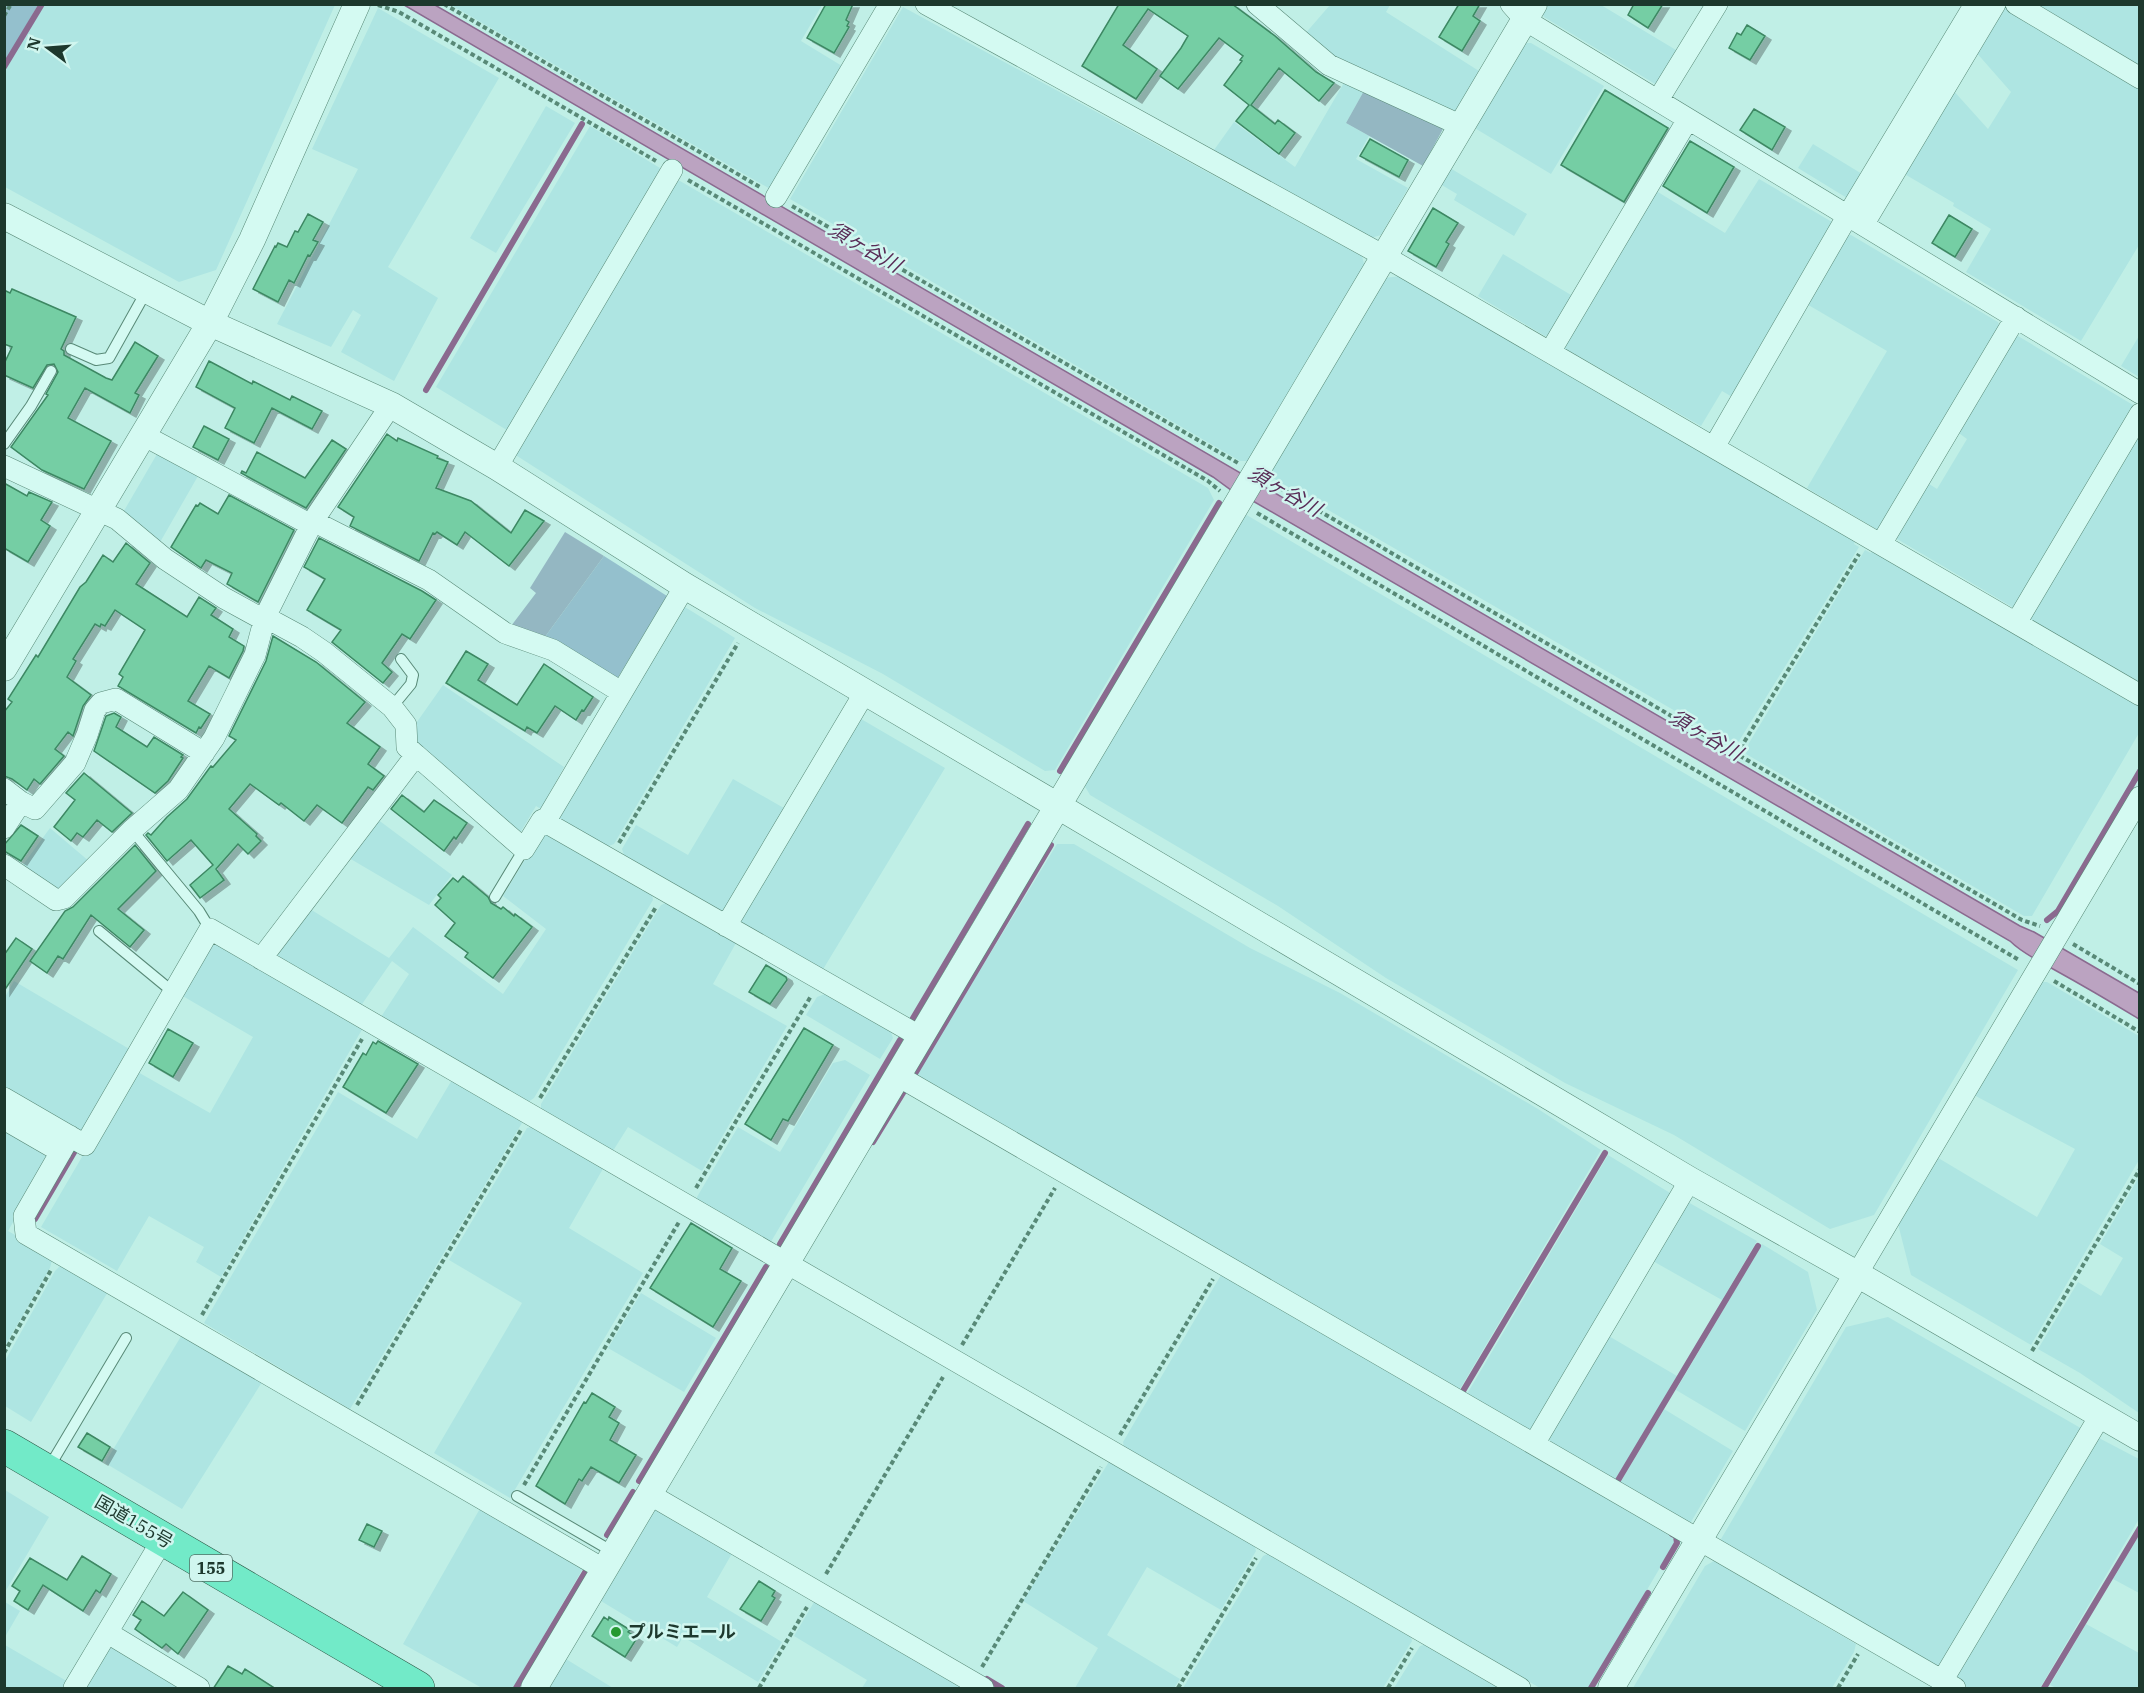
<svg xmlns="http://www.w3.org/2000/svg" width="2144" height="1693" font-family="'IBM Plex Serif','Noto Sans JP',serif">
<defs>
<filter id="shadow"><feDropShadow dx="6" dy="4" stdDeviation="0" flood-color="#0004"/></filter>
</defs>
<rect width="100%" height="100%" fill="#c0efe6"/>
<!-- farmland -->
<path fill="#aee5e2" d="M 44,5 L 335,5 L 216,270 L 179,282 L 5,187 L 5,71 Z
M 451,5 L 822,5 L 801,41 L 847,69 L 772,190 Z
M 1330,5 L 1390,5 L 1386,12 L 1479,71 L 1456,111 L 1448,113 L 1333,61 L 1304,35 Z
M 1545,5 L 1601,5 L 1681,53 L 1664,81 L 1655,84 L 1544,17 L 1541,10 Z
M 2028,5 L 2139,5 L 2139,70 Z
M 2008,6 L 2139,85 L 2139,245 L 2081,341 L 1966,272 L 1991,229 L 1953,206 L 1954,203 L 1901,172 L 1952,89 L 1988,129 L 2011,92 L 1975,51 L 2002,7 Z
M 903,7 L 1362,256 L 1365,268 L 1248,461 L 1240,461 L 790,199 Z
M 378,8 L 499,78 L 388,267 L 438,298 L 394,381 L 341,352 L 361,315 L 353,310 L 331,347 L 277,324 L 358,169 L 312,149 Z
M 1524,43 L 1531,43 L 1604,86 L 1551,174 L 1473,127 Z
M 1345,81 L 1365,89 L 1346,123 L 1369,136 L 1356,159 L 1408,188 L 1381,235 L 1371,238 L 1214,150 L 1234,122 L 1295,167 Z
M 546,106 L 575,123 L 496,253 L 470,238 Z
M 590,126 L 660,168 L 662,175 L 510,432 L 436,387 Z
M 1813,144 L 1867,177 L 1847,198 L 1798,168 Z
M 1450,168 L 1527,214 L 1514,236 L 1454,200 L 1457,194 L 1440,184 Z
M 1759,179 L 1832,222 L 1734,398 L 1722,391 L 1701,426 L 1564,348 L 1653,189 L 1725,233 Z
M 673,181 L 680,181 L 1208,488 L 1214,500 L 1055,770 L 1045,771 L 883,674 L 755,608 L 514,454 Z
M 1851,235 L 1998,322 L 2001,331 L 1878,530 L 1807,488 L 1887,351 L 1805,303 L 1845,236 Z
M 1503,254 L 1576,298 L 1554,335 L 1545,336 L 1478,296 Z
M 1402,276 L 1856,539 L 1854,544 L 1859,547 L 1739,741 L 1734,745 L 1266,474 L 1383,278 Z
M 2018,336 L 2133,405 L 2135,412 L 2014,608 L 1897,539 L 1895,533 L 1926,482 L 1937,489 L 1967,439 L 1956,431 L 2011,339 Z
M 2139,336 L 2139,377 L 2121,366 Z
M 2139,426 L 2139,685 L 2032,622 L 2029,611 Z
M 157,454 L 198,476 L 159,544 L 121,516 Z
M 1245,514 L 2018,970 L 1874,1215 L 1830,1229 L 1674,1135 L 1565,1083 L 1386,978 L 1278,906 L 1090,795 L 1083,783 Z
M 1873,549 L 2139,704 L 2139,733 L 2032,916 L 2024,916 L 1746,754 L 1749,743 L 1865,550 L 1871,553 Z
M 680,604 L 735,638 L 614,844 L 606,847 L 557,817 Z
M 443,685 L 564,767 L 541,809 L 536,806 L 520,833 L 413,740 L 412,729 Z
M 856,716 L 945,768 L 822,971 L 735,920 Z
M 733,779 L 789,811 L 725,915 L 624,855 L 622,849 L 636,825 L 688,855 Z
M 377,819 L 452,875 L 429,905 L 349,858 Z
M 50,828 L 90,862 L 61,892 L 20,869 Z
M 549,833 L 652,893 L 653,900 L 534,1098 L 525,1104 L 379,1020 L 409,974 L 392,961 L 360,1007 L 276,955 L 310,909 L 389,958 L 413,927 L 503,994 L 546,929 L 503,896 L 540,835 Z
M 1057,844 L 1074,844 L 1250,948 L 1340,993 L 1538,1109 L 1601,1150 L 1457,1394 L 913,1080 Z
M 666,903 L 736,943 L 713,984 L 787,1026 L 702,1171 L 628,1127 L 611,1154 L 541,1114 L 541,1104 L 661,905 Z
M 216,941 L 364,1026 L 221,1277 L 196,1262 L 204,1247 L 149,1216 L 117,1271 L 41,1227 L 86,1150 L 136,1071 L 210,1113 L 253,1037 L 181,995 L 211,943 Z
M 14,981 L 131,1050 L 85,1129 L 77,1133 L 5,1091 L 5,997 Z
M 2038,982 L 2047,982 L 2139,1036 L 2139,1160 L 2031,1345 L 1911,1275 L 1897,1220 L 1935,1156 L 2037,1217 L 2075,1149 L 1972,1094 Z
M 825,994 L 891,1032 L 893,1038 L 880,1059 L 806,1015 L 817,997 Z
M 845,1060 L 870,1075 L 769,1245 L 698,1203 L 697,1197 L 738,1127 L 780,1152 L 833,1063 Z
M 453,1078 L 519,1118 L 522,1123 L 350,1409 L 204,1323 L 338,1092 L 417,1139 Z
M 5,1123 L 51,1156 L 8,1231 L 53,1256 L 50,1268 L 5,1346 Z
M 536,1126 L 604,1167 L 569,1228 L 643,1273 L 510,1498 L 434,1453 L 522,1303 L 449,1260 L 527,1128 Z
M 1608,1155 L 1675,1196 L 1536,1430 L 1525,1435 L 1464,1399 Z
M 2139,1177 L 2140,1413 L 2139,1413 L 2080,1373 L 2038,1349 L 2078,1282 L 2101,1296 L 2123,1258 L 2100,1244 Z
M 1686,1201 L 1757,1241 L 1722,1300 L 1651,1260 Z
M 1762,1244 L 1808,1272 L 1817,1310 L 1745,1431 L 1676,1390 Z
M 63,1263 L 109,1290 L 31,1422 L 5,1406 L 5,1361 L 55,1271 Z
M 1221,1275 L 1674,1537 L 1674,1544 L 1589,1688 L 1540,1688 L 1124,1447 L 1123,1442 Z
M 641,1293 L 716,1338 L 684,1392 L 608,1348 Z
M 1888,1317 L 2084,1430 L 1942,1670 L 1723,1547 L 1721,1539 L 1846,1327 Z
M 183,1333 L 264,1379 L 182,1509 L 105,1463 Z
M 1607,1335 L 1677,1376 L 1612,1486 L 1546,1438 Z
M 1664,1409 L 1733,1451 L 1688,1527 L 1617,1488 Z
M 2097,1437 L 2139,1459 L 2139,1519 L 2040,1688 L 1962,1688 L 1954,1676 Z
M 1110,1460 L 1253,1541 L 1256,1551 L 1221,1610 L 1147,1567 L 1107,1635 L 1180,1679 L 1174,1688 L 1075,1688 L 1098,1648 L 1023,1601 Z
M 5,1490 L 49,1517 L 5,1592 Z
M 482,1505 L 585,1565 L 513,1688 L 482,1688 L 403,1644 Z
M 664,1507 L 734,1550 L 707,1597 L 782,1642 L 758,1682 L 683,1637 L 677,1647 L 601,1601 L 655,1510 Z
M 2139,1535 L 2139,1593 L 2113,1579 Z
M 1270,1553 L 1410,1634 L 1412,1641 L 1383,1688 L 1183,1688 L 1263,1556 Z
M 1714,1561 L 1856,1644 L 1854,1652 L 1832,1688 L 1633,1688 L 1705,1566 Z
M 817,1597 L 964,1685 L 962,1688 L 862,1688 L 867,1680 L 794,1636 Z
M 5,1602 L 20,1611 L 5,1637 Z
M 2086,1624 L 2139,1653 L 2139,1688 L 2056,1688 L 2050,1685 Z
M 1427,1644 L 1502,1688 L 1394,1688 L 1420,1646 Z
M 5,1645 L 70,1683 L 66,1688 L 5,1688 Z
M 118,1646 L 181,1683 L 178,1688 L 84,1688 L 108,1647 Z
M 566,1659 L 613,1688 L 548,1688 Z"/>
<!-- green -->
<path fill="#94c0cd" d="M 5,5 L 38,5 L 5,62 Z
M 604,556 L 667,596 L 617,679 L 542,641 Z"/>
<!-- cemetery -->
<path fill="#94b7c2" d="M 1365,89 L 1444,127 L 1423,166 L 1346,123 Z
M 565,532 L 604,556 L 542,641 L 508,630 L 536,593 L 530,588 Z"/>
<!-- water -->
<path fill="#bba3c1" stroke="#8a6a8f" stroke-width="1.5" d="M 404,5 L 435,5 L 2020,926 L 2034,932 L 2139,993 L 2139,1019 C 2111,1002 2082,985 2053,969 C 2038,960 2023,954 2010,941 L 1246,497 L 1231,490 L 1213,477 Z"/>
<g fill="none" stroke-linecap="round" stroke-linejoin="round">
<!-- stream -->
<path stroke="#8a6a8f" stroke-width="6" d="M 4,67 L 42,4
M 426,390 L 582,124
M 1060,771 L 1219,503
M 2047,920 L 2058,911 L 2140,771
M 909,1025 L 1028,824
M 913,1077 L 1051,845
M 873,1142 L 906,1088
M 35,1219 L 76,1149
M 780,1244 L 900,1040
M 1463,1391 L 1605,1153
M 639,1481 L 766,1267
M 1617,1482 L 1758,1246
M 607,1535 L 633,1492
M 1663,1567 L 1677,1543 L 1676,1536 L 1672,1534
M 987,1679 L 1002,1688
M 516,1688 L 587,1569
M 1591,1688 L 1648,1593
M 2044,1688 L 2140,1528"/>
</g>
<!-- building -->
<path fill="#75cea4" stroke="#3d8863" stroke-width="1.5" filter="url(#shadow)" d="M 826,4 L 853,4 L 846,20 L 849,22 L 847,26 L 849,27 L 834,53 L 807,38 Z
M 1119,4 L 1232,4 L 1275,36 L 1316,72 L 1334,83 L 1319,101 L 1279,68 L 1251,105 L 1275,124 L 1278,120 L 1295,133 L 1279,154 L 1236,121 L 1249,105 L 1224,85 L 1242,61 L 1240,60 L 1243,56 L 1219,38 L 1178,89 L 1160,76 L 1181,48 L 1188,36 L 1148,9 L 1123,45 L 1157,69 L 1136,99 L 1082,66 Z
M 1459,4 L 1480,4 L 1473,16 L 1480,21 L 1462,51 L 1439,37 Z
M 1634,4 L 1663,4 L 1648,28 L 1628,15 Z
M 1747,25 L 1765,36 L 1750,60 L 1729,48 L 1737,33 L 1741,35 Z
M 1605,90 L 1668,128 L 1624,202 L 1561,165 Z
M 1754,109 L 1785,127 L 1772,150 L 1740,130 Z
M 1370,139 L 1408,160 L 1399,177 L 1360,156 Z
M 1690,141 L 1734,167 L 1707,213 L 1663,186 Z
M 1433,208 L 1458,223 L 1446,242 L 1449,244 L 1436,267 L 1408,251 Z
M 308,214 L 323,222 L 313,240 L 318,242 L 310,256 L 308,255 L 294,283 L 289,280 L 278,302 L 253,289 L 275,246 L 276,247 L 278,243 L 287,247 L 295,231 L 298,232 Z
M 1949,215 L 1972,229 L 1955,257 L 1932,243 Z
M 12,289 L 76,317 L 61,349 L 64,351 L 64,355 L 106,378 L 112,380 L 135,342 L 158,356 L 135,393 L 139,395 L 130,413 L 85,388 L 68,418 L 111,441 L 84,489 L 42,470 L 11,447 L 48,395 L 46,394 L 58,372 L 54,364 L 47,365 L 33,388 L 4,375 L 4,364 L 12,347 L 4,344 L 4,290 L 10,293 Z
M 209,361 L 252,384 L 253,381 L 290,400 L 292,396 L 322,411 L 312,429 L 272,408 L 254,443 L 225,428 L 235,408 L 196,387 Z
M 204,426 L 229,439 L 218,460 L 193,447 Z
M 387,434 L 397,441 L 398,438 L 438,456 L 437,458 L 448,462 L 436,488 L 471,501 L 511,533 L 525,510 L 544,521 L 509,566 L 465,532 L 457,545 L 437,532 L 435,534 L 433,533 L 419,561 L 350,526 L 354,517 L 338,507 Z
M 332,440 L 346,449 L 306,508 L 241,473 L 242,471 L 246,473 L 257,452 L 305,478 Z
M 4,483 L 27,496 L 29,492 L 52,502 L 41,520 L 50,526 L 28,562 L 4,548 Z
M 229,495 L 294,530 L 258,602 L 227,584 L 232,573 L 206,560 L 201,568 L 171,547 L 196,505 L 198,506 L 200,503 L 218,514 Z
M 319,538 L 422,591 L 436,600 L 410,639 L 402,634 L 382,663 L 392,672 L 383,683 L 332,642 L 341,630 L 307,610 L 325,579 L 304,567 Z
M 126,543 L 150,563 L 136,584 L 187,617 L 199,597 L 216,608 L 211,615 L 233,629 L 229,637 L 244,646 L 243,651 L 229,678 L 209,666 L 188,701 L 210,714 L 201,728 L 199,727 L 196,733 L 118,686 L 123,677 L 119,674 L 145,630 L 115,610 L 105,626 L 101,624 L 100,627 L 95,624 L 73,659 L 76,661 L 67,677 L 91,695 L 83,706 L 73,736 L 68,732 L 55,749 L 64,756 L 40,784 L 34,779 L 27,790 L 12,779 L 4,776 L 4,712 L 12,702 L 8,699 L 36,655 L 38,657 L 80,587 L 86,582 L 103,555 L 113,562 Z
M 273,636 L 316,662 L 365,702 L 347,723 L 380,747 L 368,764 L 384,776 L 373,790 L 368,787 L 342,823 L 317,805 L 304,821 L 281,803 L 279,805 L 250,784 L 229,809 L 257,834 L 256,836 L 261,841 L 248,854 L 238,844 L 216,869 L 224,880 L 200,898 L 190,885 L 213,865 L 191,840 L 167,861 L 146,835 L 148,833 L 151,835 L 167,817 L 187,799 L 208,770 L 211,766 L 213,767 L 236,740 L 229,736 L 266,661 Z
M 466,651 L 488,664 L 478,680 L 517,705 L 544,664 L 593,697 L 584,711 L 582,710 L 576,720 L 555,706 L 537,733 L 527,727 L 525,731 L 446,683 Z
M 114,713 L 121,717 L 116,727 L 147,747 L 154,737 L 183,755 L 181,757 L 183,758 L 168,781 L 155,793 L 94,751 L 106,716 Z
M 84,773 L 132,813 L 112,832 L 97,820 L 83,837 L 77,833 L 71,841 L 54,827 L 75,800 L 66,793 Z
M 402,795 L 424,812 L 434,800 L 467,823 L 456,839 L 454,837 L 444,851 L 391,809 Z
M 21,825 L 38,836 L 21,861 L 4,851 L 4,845 Z
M 135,845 L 156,871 L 118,909 L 144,930 L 130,947 L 91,915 L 63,959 L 58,956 L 47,973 L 30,961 L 65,911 L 73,907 Z
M 463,876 L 488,897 L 491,903 L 501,909 L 503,907 L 514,916 L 515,914 L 532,927 L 493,978 L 465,957 L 468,953 L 445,936 L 455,923 L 435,905 L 441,898 L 438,895 L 453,878 L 458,882 Z
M 16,938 L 32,949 L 4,991 L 4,955 Z
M 766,965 L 786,977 L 787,980 L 770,1004 L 749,992 Z
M 804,1028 L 833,1045 L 788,1121 L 783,1119 L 771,1140 L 745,1124 Z
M 168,1029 L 193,1043 L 173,1077 L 149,1063 Z
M 378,1041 L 418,1064 L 386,1113 L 343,1087 L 363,1053 L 366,1055 L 373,1042 L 376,1044 Z
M 691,1223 L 732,1248 L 720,1269 L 741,1281 L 713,1327 L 650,1288 Z
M 592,1393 L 615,1407 L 609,1417 L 619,1423 L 610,1440 L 636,1455 L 619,1483 L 591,1467 L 582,1481 L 579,1479 L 565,1504 L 536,1486 L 584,1402 L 586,1403 Z
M 87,1433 L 110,1447 L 102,1461 L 78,1447 Z
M 367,1524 L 382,1531 L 374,1547 L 359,1540 Z
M 82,1556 L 111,1574 L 100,1593 L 96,1590 L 83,1611 L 43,1585 L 28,1610 L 14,1601 L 20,1591 L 12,1586 L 30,1558 L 67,1580 Z
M 759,1581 L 775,1591 L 772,1596 L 775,1598 L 761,1621 L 740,1609 Z
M 183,1592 L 208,1610 L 178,1654 L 166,1644 L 162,1648 L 135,1629 L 141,1620 L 133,1615 L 142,1601 L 164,1616 Z
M 604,1617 L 608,1620 L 609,1617 L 630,1630 L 628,1632 L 637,1638 L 625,1657 L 592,1636 Z
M 228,1666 L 242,1674 L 245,1669 L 276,1689 L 213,1689 Z"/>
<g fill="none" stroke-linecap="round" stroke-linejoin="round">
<defs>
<path id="service" d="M 71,349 L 96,360 L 109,358 L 147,290
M 4,444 L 31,406 L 51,371
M 392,707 L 411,684 L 413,675 L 401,659
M 132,830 L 199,911 L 210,929
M 495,897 L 524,849
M 99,931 L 173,992
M 48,1469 L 126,1338
M 517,1496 L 615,1553"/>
<path id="minor" d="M 926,4 L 1384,256 L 2140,695
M 1257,4 L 1329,65 L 1462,126
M 1511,4 L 1525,20 L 2140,393
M 2016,4 L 2140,78
M 1658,100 L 1717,4
M 776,197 L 890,4
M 1863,225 L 1995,4
M 1550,352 L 1688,119
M 143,435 L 311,525
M 1714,447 L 1848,215 L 1975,4
M 4,466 L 117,519 L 165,559 L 224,598 L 264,620
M 497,467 L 672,170
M 313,521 L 429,580 L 505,633 L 553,650 L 621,692
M 1881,544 L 2016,317
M 265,617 L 302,637 L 324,652 L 392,707 L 406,725 L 407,747 L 416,755
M 2016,623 L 2140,414
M 4,789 L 21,802 L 4,828
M 21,802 L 35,809 L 75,763 L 87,735 L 95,710 L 101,703 L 116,699 L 204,753
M 545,822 L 921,1037
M 4,865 L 56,900 L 64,898 L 132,830 L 178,790 L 214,738 L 255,655 L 265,617 L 313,521 L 391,405
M 726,926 L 865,692
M 261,959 L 416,755 L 524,849 L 542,820 L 545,822 L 685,586
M 898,1076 L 1955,1688
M 4,1098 L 85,1145 L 210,929 L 1520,1688
M 4,1119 L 61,1152
M 70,1136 L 24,1216 L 26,1234 L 605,1570
M 1857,1274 L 2140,797
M 1534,1444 L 1690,1180
M 649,1494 L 983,1688
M 108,1633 L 199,1688
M 1942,1681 L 2100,1416
M 74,1688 L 163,1539"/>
<path id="tertiary" d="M 4,216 L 210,323 L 391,405 L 497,467 L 685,586 L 1058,806 L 1690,1180 L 1857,1274 L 2140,1438
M 4,668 L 210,323 L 252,240 L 357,4
M 534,1688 L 1534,4
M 1611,1688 L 1857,1274"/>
<path id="trunk" d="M 4,1446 L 418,1688"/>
</defs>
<!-- service casing -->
<use href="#service" stroke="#588977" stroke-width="12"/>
<!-- minor casing -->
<use href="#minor" stroke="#588977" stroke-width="22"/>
<!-- tertiary casing -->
<use href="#tertiary" stroke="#588977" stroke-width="27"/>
<!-- trunk casing -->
<use href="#trunk" stroke="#2c5644" stroke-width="34"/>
<!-- path -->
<path stroke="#588977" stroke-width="4" stroke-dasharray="4.5 3" stroke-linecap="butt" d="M 444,4 L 760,187
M 378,5 L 399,12 L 656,161
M 4,16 L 11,4
M 688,180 L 1208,481 L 1220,491
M 792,206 L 1238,463
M 1273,484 L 2022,920 L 2040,926
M 1257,513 L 2019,960
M 1740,756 L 1743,744 L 1859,554
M 619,843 L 738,643
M 2073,944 L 2140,984
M 2054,981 L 2140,1032
M 540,1098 L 656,907
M 696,1188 L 811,996
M 202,1315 L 362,1039
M 962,1345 L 1055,1188
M 2032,1351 L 2140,1169
M 4,1353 L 51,1270
M 357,1405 L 521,1130
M 1120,1435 L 1213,1279
M 524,1485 L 679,1222
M 826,1574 L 943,1377
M 982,1667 L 1101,1467
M 759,1688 L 807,1607
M 1178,1688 L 1256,1558
M 1388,1688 L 1412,1648
M 1838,1688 L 1858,1654"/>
<!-- service -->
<use href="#service" stroke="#d4faf2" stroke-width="10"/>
<!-- minor -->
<use href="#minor" stroke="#d4faf2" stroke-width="21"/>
<!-- tertiary -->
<use href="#tertiary" stroke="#d4faf2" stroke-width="26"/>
<!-- trunk -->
<use href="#trunk" stroke="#72eac8" stroke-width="33"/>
</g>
<!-- markers -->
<circle fill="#269931" stroke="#d0f6ef" stroke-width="2" cx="616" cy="1632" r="6"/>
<g text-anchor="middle" stroke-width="5" stroke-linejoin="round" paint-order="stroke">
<!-- shield labels -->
<rect fill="#d0f6ef" stroke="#537167" stroke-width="1.5" x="190" y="1555" width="42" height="26" rx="4.5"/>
<g font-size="16" font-weight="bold" fill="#1d382d">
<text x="211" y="1574">155</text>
</g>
<!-- street labels -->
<g font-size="18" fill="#1d382d" stroke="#d0f6ef">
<text transform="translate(134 1522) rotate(30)" y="6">国道155号</text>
</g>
<!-- poi labels -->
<g font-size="18" font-weight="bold" fill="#1d382d" stroke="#d0f6ef" text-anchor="start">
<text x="628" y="1638">プルミエール</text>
</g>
<!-- water labels -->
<g font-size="20" font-style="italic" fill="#582b56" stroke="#d0f6ef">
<text transform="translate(865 247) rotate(30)" y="7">須ヶ谷川</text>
<text transform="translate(1285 491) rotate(30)" y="7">須ヶ谷川</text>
<text transform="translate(1706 735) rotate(30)" y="7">須ヶ谷川</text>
</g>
</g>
<!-- border -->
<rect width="2144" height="1693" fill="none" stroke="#1d382d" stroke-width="12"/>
<!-- north arrow -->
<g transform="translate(48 48) rotate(286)" stroke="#d0f6ef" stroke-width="4.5" paint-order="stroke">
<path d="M0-4.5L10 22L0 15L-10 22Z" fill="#1d382d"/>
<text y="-9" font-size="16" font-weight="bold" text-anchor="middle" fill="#1d382d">N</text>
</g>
</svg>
